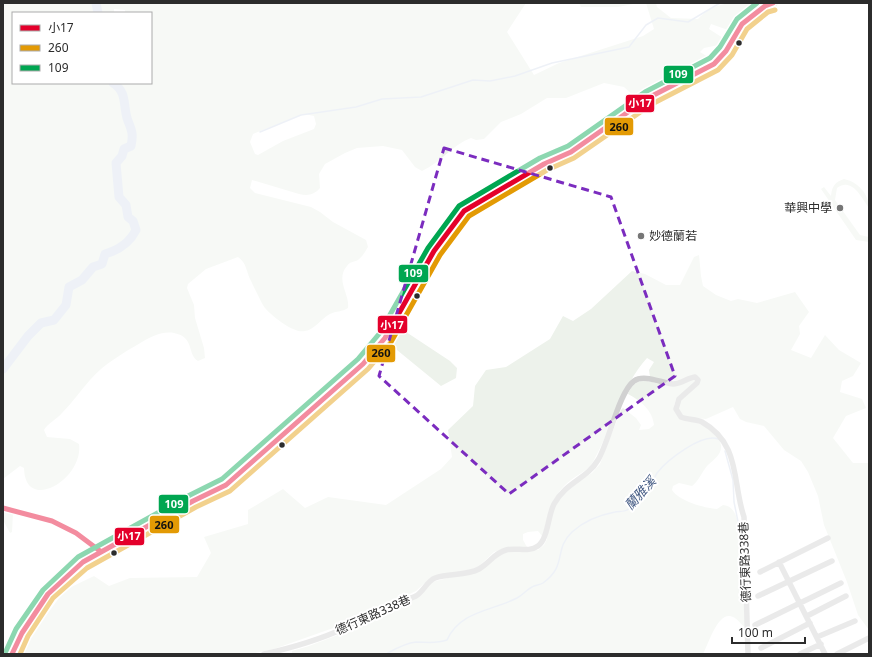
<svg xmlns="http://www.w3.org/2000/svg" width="872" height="657" font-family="'Noto Sans','Noto Sans TC',sans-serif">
<rect width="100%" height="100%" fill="#fff"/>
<!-- green -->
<path fill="#edf2eb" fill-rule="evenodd" d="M 3,3 L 526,3 L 507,32 L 534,75 L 559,63 L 643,36 L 654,29 L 646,3 L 656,3 L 657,7 L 671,18 L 698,19 C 717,0 733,3 760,3 L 742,12 L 728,30 L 711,24 L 709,29 L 723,38 L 719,45 L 704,48 L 700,52 L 708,57 L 636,98 L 624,87 L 604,83 L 566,98 L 547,98 L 521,114 L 501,122 L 484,139 L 476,140 L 471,138 C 452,145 440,163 422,171 L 415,167 L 402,150 L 383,146 L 357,148 L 345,153 L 325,164 L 319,174 L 320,188 C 314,195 308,196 299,194 L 252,180 L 250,188 L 255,193 L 311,207 L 320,212 L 333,222 L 366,240 L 368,247 C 365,252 362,257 358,260 C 354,262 349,262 347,266 C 335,280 350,294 348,308 C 342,312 336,311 330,314 C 322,318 314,330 305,331 C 294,334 272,316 265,308 C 263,306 253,285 251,281 C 246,272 247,263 238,257 L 206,269 L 188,284 L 187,288 L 194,305 L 195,318 L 204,348 L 205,358 L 198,361 C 187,355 195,337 174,333 C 162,331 151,337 142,342 C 123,353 104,364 90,380 C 80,391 72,403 62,413 C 57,419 48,423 44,430 L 47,437 L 70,439 L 79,444 C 84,479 25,514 24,468 L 20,466 L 3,479 ZM 114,9 L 125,10 L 125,13 L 151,13 L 151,83 L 13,83 L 13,13 L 114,13 ZM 304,114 L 314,116 L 316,124 L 314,129 L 283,141 L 258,155 L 255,154 L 250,142 L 253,134 Z
M 579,3 L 638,3 L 618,7 L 581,7 Z
M 844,179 C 858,182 869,194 869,208 C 861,197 852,177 837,188 L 835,200 L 860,235 L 869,237 L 869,242 L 856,240 L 821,189 L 824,187 L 831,196 C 832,186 835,182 844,179 Z
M 699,255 L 701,276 L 703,286 L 716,295 L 731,301 L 738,299 L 757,303 L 795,292 L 809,312 L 799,326 L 800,334 L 791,350 L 811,358 L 825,335 L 839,350 L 861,363 L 853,376 L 842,381 L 840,392 L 862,399 L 866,408 L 846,416 L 833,438 L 853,463 L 869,463 L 869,630 L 858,615 L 847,582 L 824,525 L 818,496 L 808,472 L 801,461 L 784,450 L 764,426 L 746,422 L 740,419 L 733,407 L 706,419 L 684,417 L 679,410 L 679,401 L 699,379 L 668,381 L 650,377 L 649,370 L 654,362 L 647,358 C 621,387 613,426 594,460 C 590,469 579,474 571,480 C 553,493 547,515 543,536 L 542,536 L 538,531 L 528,532 L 523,534 L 523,540 L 527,547 L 508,547 L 494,552 L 477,568 L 430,578 L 416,591 L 353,621 L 274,649 L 250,654 L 21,654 L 33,633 L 65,590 L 94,576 L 109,586 L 130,578 L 197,577 L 211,553 L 204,537 L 248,524 L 248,510 L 283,489 L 305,508 L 328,497 L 386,505 L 441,469 L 452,457 L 448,430 L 473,406 L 475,386 L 486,370 L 506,367 L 550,339 L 563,316 L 573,321 L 591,309 L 632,271 L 645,274 L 666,285 L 680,285 L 694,257 Z
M 397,326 L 450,361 L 457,368 L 456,378 L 441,386 L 386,341 Z
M 693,379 L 696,382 L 676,400 L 674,405 L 677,415 C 690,419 728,432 720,452 C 717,458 711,462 707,466 C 702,472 698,482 692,486 L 679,483 L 673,486 L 672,490 C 679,501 704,508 717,509 L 723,505 C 749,507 736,567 740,584 C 743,597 747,613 745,627 C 740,624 737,617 730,616 C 717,614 708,645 703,654 L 292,654 L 292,651 L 309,646 L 351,630 L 376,615 L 407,601 L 432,582 L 480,570 L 494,556 L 507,551 L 538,550 L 544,545 L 547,539 L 549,524 L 554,507 L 558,500 L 572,485 L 592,473 L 600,464 L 621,410 L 623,408 L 636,418 L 641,425 L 639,430 L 649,429 L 654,425 C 653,411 640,400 628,394 C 638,369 657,388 676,386 C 681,385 688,381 693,379 Z
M 3,510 L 13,513 L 12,532 L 10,533 L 3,520 Z"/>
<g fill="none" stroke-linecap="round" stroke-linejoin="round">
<!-- stream -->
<path stroke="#d9e1ee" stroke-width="1.5" d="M 260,132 L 301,115 L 356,107 L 382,99 L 421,97 L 473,80 L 490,81 L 515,76 L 552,63 L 629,47 L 646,25 L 658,18 L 688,22 L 720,3
M 725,451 L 733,480 L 734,502 L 741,536
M 386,654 C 395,649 405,643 416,642 C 426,642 436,644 447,640 C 460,611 492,611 517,598 C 523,595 526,590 532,587 C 535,585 540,585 543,583 C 568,565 553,550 572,532 C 584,521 599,515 615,512 C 618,511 624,512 627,510 C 630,509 649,488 652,484 C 654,480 655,476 657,473 C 667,460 702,433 718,439"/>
<!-- river -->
<path stroke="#d9e1ee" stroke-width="9" d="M 96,3 L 98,13
M 3,369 L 28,336 L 41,323 L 54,320 L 66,305 L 69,287 L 82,280 L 93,267 L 102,264 L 105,254 C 119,250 130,242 136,230 L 133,221 L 128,217 L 126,205 L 119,197 L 116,163 L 122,156 L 124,149 L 131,146 C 134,132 131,130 127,118 C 123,104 127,92 113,83"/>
<!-- minor -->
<path stroke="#d1d1d1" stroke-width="5.5" d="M 3,508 L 52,521 L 76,533 L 100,551
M 779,562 L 825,654
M 760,572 L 828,538
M 758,596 L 832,561
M 807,616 L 846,596
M 755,625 L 841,583
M 817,637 L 855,621
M 761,648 L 810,623
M 264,654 C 291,648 319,640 345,628 C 360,622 375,612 390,605 C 398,601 408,600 416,596 C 424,591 427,581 435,578 C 449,573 466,576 479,569 C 490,563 494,553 506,550 C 517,547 528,553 538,546 C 548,539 548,515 554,504 C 566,482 587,479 598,460 C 609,442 619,392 634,381 C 644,374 662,383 673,384 C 681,384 687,378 695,377 L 698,380 L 697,383 L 679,399 L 676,409 L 681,417 C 688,420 696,419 702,422 C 741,444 732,482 744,517 L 748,654
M 800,654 L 821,644
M 837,654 L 869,638"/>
<!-- primary -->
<path stroke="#c4c4c4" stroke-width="9" d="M 12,654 L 22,633 L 48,594 L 62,580 L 83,562 L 193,501 L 226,485 L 363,364 L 385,338 L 434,251 L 464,211 L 544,164 L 571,152 L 648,98 L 714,64 L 726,51 L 742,24 L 765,6 L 773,3"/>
<defs>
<path id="bus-1" d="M 3,508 L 52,521 L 76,533 L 100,551
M 12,654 L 22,633 L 48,594 L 83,562 L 193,501 L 226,485 L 363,364 L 385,338 L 434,251 L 464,211 L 544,164 L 571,152 L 648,98 L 714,64 L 726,51 L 742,24 L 765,6 L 773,3"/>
<path id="bus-2" d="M 20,654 L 28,636 L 53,598 L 87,568 L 196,507 L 230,491 L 368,369 L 391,342 L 440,255 L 469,216 L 547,170 L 574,158 L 652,104 L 718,70 L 732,55 L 747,29 L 768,12 L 775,10"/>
<path id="bus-3" d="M 6,651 L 16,629 L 43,590 L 78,557 L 190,495 L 222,479 L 358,359 L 379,334 L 428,248 L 459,206 L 540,158 L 568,146 L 645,92 L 710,58 L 720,47 L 737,19 L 757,3"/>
</defs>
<!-- bus-1 casing -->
<use href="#bus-1" stroke="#fff" stroke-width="8"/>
<!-- bus-2 casing -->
<use href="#bus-2" stroke="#fff" stroke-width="8"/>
<!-- bus-3 casing -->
<use href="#bus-3" stroke="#fff" stroke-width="8"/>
<!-- bus-1 -->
<use href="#bus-1" stroke="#e4002b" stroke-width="5"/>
<!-- bus-2 -->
<use href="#bus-2" stroke="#e39a04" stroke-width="5"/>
<!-- bus-3 -->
<use href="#bus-3" stroke="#00a651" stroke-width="5"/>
</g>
<!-- marked area -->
<path d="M0 0H872V657H0ZM 444,148 L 611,197 L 675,376 L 509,494 L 379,376 Z" fill="#fff" fill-opacity=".55" fill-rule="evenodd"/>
<path fill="none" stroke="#7b2cbf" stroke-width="3" stroke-dasharray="8 5" stroke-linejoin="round" d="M 444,148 L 611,197 L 675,376 L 509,494 L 379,376 Z"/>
<!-- markers -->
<g fill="#2c2c2c" stroke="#fff" stroke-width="1.5">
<circle cx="739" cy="43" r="3.5"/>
<circle cx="550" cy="168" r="3.5"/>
<circle cx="417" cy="296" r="3.5"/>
<circle cx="282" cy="445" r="3.5"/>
<circle cx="114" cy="553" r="3.5"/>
</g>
<g fill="#767676" stroke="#fff" stroke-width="1.5">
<circle cx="840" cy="208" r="4"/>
<circle cx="641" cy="236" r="4"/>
</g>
<g text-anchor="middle" stroke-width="4" stroke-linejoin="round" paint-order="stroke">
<!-- poi labels -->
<g font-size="12" fill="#2c2c2c" stroke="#fff" text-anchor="end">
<text x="832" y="212">華興中學</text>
<text x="649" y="240" text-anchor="start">妙德蘭若</text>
</g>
<!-- street labels -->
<g font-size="12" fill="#2c2c2c" stroke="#fff">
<text transform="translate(745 562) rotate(-92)" y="4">德行東路338巷</text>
<text transform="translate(373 615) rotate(-24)" y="4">德行東路338巷</text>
</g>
<!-- water labels -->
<g font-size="13" font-style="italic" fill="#445b84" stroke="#fff">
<text transform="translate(640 493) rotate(-48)" y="5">蘭雅溪</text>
</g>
</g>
<g stroke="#fff" stroke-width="1.5">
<rect x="663" y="65" width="31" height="19" rx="4" fill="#00a651"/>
<rect x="625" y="94" width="30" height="19" rx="4" fill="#e4002b"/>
<rect x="604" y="117" width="30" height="19" rx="4" fill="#e39a04"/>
<rect x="398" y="264" width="31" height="19" rx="4" fill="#00a651"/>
<rect x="377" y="315" width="31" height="19" rx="4" fill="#e4002b"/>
<rect x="366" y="344" width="30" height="19" rx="4" fill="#e39a04"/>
<rect x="158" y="494" width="31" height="20" rx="4" fill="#00a651"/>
<rect x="149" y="515" width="31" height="19" rx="4" fill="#e39a04"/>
<rect x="114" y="527" width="31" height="19" rx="4" fill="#e4002b"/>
</g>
<g font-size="11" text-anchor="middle" font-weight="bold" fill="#fff">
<text x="678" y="78">109</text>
<text x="640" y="107">小17</text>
<text x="413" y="277">109</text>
<text x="392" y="329">小17</text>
<text x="174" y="508">109</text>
<text x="129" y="540">小17</text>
</g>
<g font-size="11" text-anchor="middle" font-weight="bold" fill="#111">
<text x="619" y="131">260</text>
<text x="381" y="357">260</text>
<text x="164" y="529">260</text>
</g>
<!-- border -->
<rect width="872" height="657" fill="none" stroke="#2c2c2c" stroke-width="8"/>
<!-- legend -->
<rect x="12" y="12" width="140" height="72" fill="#ffffff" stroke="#ababab"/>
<rect x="20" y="25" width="20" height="6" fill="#e4002b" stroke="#ababab"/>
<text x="48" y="32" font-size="12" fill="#2c2c2c">小17</text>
<rect x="20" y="45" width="20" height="6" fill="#e39a04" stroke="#ababab"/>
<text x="48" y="52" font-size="12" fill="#2c2c2c">260</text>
<rect x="20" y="65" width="20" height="6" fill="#00a651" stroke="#ababab"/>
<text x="48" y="72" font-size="12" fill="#2c2c2c">109</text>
<!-- scale -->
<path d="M732 637v6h73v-6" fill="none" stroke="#2c2c2c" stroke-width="2"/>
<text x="738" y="637" font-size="12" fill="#2c2c2c" stroke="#ffffff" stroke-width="3" paint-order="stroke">100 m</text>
</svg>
